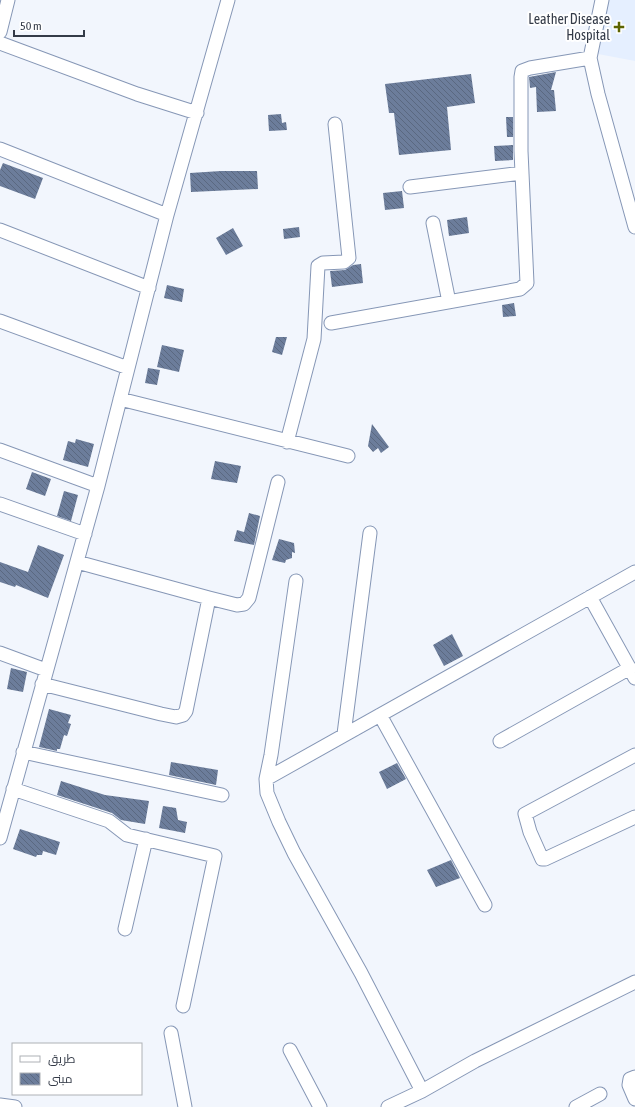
<svg xmlns="http://www.w3.org/2000/svg" width="635" height="1107" font-family="'Asap Condensed',Cairo,sans-serif">
<defs>
<pattern id="building-back-hatch" width="6" height="6" patternUnits="userSpaceOnUse"><rect width="6" height="6" fill="#6c7d9b"/><path d="M-1 5l2 2M0 0l6 6M5-1l2 2" fill="none" stroke="#5a6880"/></pattern>
</defs>
<rect width="100%" height="100%" fill="#f2f6fd"/>
<!-- built -->
<path fill="#e5efff" d="M 609,0 L 635,0 L 635,61 L 598,54 Z"/>
<!-- building -->
<path fill="url(#building-back-hatch)" d="M 556,72 L 551,90 L 554,90 L 556,111 L 537,112 L 536,87 L 530,88 L 529,77 Z
M 471,74 L 475,103 L 447,107 L 451,150 L 399,155 L 394,113 L 389,113 L 385,84 Z
M 281,114 L 282,123 L 286,122 L 287,130 L 269,131 L 268,115 Z
M 506,117 L 513,117 L 513,137 L 507,137 Z
M 513,145 L 513,160 L 495,161 L 494,146 Z
M 3,163 L 43,178 L 35,199 L 0,186 L 0,170 Z
M 221,171 L 257,171 L 258,189 L 191,192 L 190,173 Z
M 402,191 L 404,208 L 385,210 L 383,193 Z
M 467,217 L 469,233 L 449,236 L 447,220 Z
M 299,227 L 300,237 L 284,239 L 283,229 Z
M 233,228 L 243,246 L 226,255 L 216,238 Z
M 361,264 L 363,283 L 332,287 L 330,271 L 345,270 L 353,265 Z
M 167,285 L 184,289 L 182,302 L 164,298 Z
M 514,303 L 516,316 L 503,317 L 502,305 Z
M 276,337 L 287,337 L 282,355 L 272,352 Z
M 162,345 L 184,350 L 179,372 L 157,367 Z
M 148,368 L 160,370 L 157,385 L 145,383 Z
M 372,424 L 389,447 L 381,453 L 378,448 L 373,452 L 368,446 Z
M 76,439 L 94,444 L 88,467 L 63,460 L 68,441 L 75,443 Z
M 215,461 L 241,466 L 237,483 L 211,479 Z
M 32,472 L 51,479 L 45,496 L 26,489 Z
M 64,491 L 78,495 L 71,521 L 57,516 Z
M 249,513 L 260,516 L 254,545 L 234,541 L 237,530 L 244,532 Z
M 279,539 L 294,543 L 295,553 L 292,552 L 292,558 L 286,560 L 285,563 L 272,560 Z
M 38,545 L 64,555 L 48,598 L 16,585 L 15,587 L 0,582 L 0,562 L 28,572 Z
M 452,634 L 463,656 L 444,666 L 433,645 Z
M 11,668 L 27,672 L 23,692 L 7,689 Z
M 49,709 L 71,715 L 68,723 L 71,724 L 67,736 L 64,735 L 60,749 L 57,749 L 57,751 L 39,747 Z
M 171,762 L 218,770 L 216,785 L 169,775 Z
M 397,763 L 406,779 L 387,789 L 379,772 Z
M 61,781 L 105,795 L 149,801 L 145,824 L 121,820 L 112,813 L 57,795 Z
M 163,806 L 176,808 L 178,820 L 187,822 L 185,833 L 159,828 Z
M 20,829 L 60,842 L 56,855 L 43,851 L 42,855 L 37,855 L 36,857 L 13,849 Z
M 451,860 L 460,878 L 436,887 L 427,870 Z"/>
<g fill="none" stroke-linecap="round" stroke-linejoin="round">
<defs>
<path id="minor" d="M 602,0 L 590,58 L 598,94 L 635,227
M 0,32 L 8,0
M 0,43 L 137,94 L 197,113
M 0,149 L 167,215
M 410,187 L 522,173
M 433,223 L 449,302
M 0,230 L 149,288
M 0,321 L 128,368
M 331,323 L 520,289 L 527,283 L 521,151 L 521,77 L 522,71 L 530,68 L 590,58
M 120,399 L 348,456
M 287,442 L 314,339 L 318,266 L 323,263 L 344,262 L 349,258 L 335,124
M 0,450 L 98,486
M 0,504 L 85,534
M 77,562 L 209,598 L 237,605 L 244,604 L 249,598 L 278,482
M 296,581 L 271,755 L 266,779 L 267,793 L 279,822 L 294,853 L 361,973 L 422,1091
M 590,597 L 635,678
M 0,653 L 46,670
M 42,684 L 161,714 L 176,717 L 183,715 L 186,711 L 209,598
M 380,715 L 485,905
M 344,734 L 370,533
M 500,741 L 630,668
M 23,752 L 222,795
M 635,755 L 525,814 L 530,832 L 542,859 L 545,859 L 635,817
M 266,779 L 635,572
M 13,789 L 109,821 L 127,835 L 215,856 L 183,1006
M 0,838 L 98,486 L 167,215 L 228,0
M 125,929 L 146,839
M 171,1033 L 185,1107
M 290,1050 L 320,1107
M 635,1077 L 630,1079 L 629,1085 L 635,1099
M 0,1105 L 15,1107
M 388,1107 L 422,1091 L 475,1061 L 635,982
M 576,1107 L 600,1094"/>
</defs>
<!-- minor casing -->
<use href="#minor" stroke="#8697b6" stroke-width="15"/>
<!-- minor -->
<use href="#minor" stroke="#fff" stroke-width="13"/>
</g>
<!-- markers -->
<path fill="#5c6401" stroke="#fff" stroke-width="1.5" d="M617 21h4v4h4v4h-4v4h-4v-4h-4v-4h4z"/>
<g text-anchor="middle" stroke-width="4" stroke-linejoin="round" paint-order="stroke">
<!-- poi labels -->
<g font-size="14" fill="#343b48" stroke="#fff" text-anchor="end">
<text x="610" y="24">Leather Disease<tspan x="610" dy="16">Hospital</tspan></text>
</g>
</g>
<!-- legend -->
<rect x="12" y="1043" width="130" height="52" fill="#ffffff" stroke="#aeb1b6"/>
<rect x="20" y="1056" width="20" height="6" fill="#ffffff" stroke="#aeb1b6"/>
<text x="48" y="1063" font-size="12" fill="#343b48">طريق</text>
<rect x="20" y="1073" width="20" height="12" fill="url(#building-back-hatch)" stroke="#aeb1b6"/>
<text x="48" y="1083" font-size="12" fill="#343b48">مبنى</text>
<!-- scale -->
<path d="M14 30v6h70v-6" fill="none" stroke="#343b48" stroke-width="2"/>
<text x="20" y="30" font-size="12" fill="#343b48" stroke="#ffffff" stroke-width="3" paint-order="stroke">50 m</text>
</svg>
